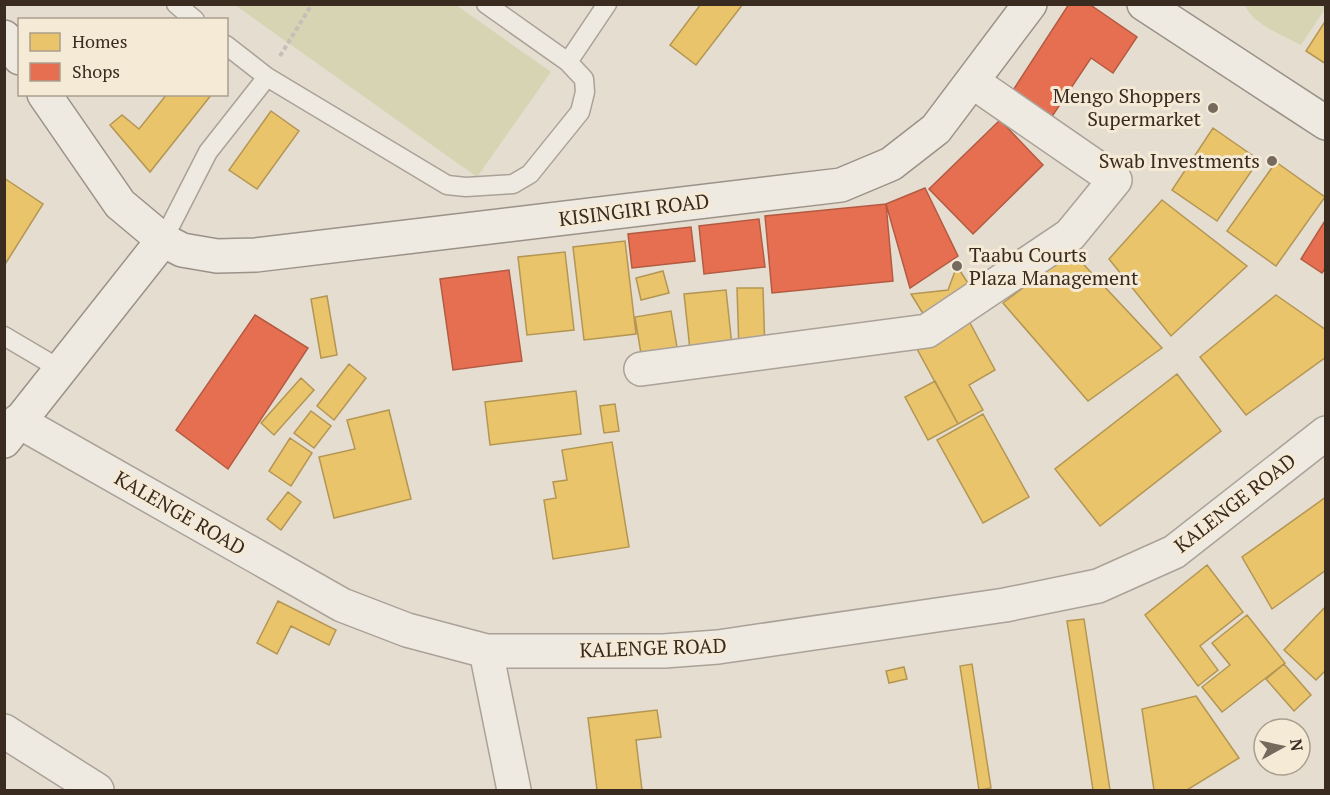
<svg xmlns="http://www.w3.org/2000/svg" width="1330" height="795" font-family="'PT Serif',serif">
<rect width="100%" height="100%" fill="#e5ddd0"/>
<!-- green -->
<path fill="#d6d4b2" d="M 235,5 L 456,5 L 551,72 L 477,177 Z
M 1245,5 L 1325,5 L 1325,9 L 1301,45 C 1284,36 1251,23 1245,5 Z"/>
<!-- homes -->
<path fill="#e9c46a" stroke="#b49654" stroke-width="1.5" d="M 701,4 L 743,4 L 696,65 L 670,45 Z
M 1326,20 L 1326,64 L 1306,51 Z
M 167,94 L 212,94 L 150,172 L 110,125 L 122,115 L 139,129 Z
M 271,111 L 299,131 L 257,189 L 229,170 Z
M 1213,128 L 1259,160 L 1217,221 L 1172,190 Z
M 1276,162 L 1325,197 L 1276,266 L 1227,231 Z
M 4,178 L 43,204 L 4,266 Z
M 1162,200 L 1247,266 L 1171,336 L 1109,259 Z
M 625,241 L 636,334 L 584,340 L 573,247 Z
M 1071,251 L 1162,348 L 1088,401 L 1003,303 Z
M 565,252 L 574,330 L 527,335 L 518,257 Z
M 957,266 L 971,288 L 925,317 L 911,294 L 948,290 Z
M 663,271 L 669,293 L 641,300 L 636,278 Z
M 737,288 L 763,288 L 765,352 L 739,352 Z
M 726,290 L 733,355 L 691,359 L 684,294 Z
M 1276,295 L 1326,330 L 1326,357 L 1246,415 L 1200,357 Z
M 327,296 L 337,355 L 321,358 L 311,299 Z
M 671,311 L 679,360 L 643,366 L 635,317 Z
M 969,321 L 995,370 L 969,385 L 983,410 L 958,424 L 917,349 Z
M 349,364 L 366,378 L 334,420 L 317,406 Z
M 1177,374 L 1221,431 L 1100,526 L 1055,469 Z
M 301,378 L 314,390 L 274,435 L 261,423 Z
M 935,381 L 958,424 L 928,440 L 905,397 Z
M 576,391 L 581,434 L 490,445 L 485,402 Z
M 615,404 L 619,431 L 604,433 L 600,406 Z
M 389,410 L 411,499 L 334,518 L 319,457 L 355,449 L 347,420 Z
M 311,411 L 331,426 L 314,448 L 294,433 Z
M 983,414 L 1029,497 L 983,523 L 937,440 Z
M 290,438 L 312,453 L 291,486 L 269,471 Z
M 612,442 L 629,547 L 553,559 L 544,500 L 556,498 L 553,482 L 567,480 L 562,450 Z
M 288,492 L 301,502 L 281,530 L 267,519 Z
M 1326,497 L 1326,570 L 1272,609 L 1242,557 Z
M 1207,565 L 1243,612 L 1200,646 L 1218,670 L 1198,686 L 1145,615 Z
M 278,601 L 336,630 L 329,645 L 291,626 L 277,654 L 257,643 Z
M 1326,606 L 1326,670 L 1316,680 L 1284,650 Z
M 1247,615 L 1285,663 L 1222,712 L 1202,687 L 1230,665 L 1212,643 Z
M 1084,619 L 1110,790 L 1093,790 L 1067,621 Z
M 972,664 L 991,788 L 979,790 L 960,666 Z
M 1284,664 L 1311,695 L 1294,711 L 1266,679 Z
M 904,667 L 907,679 L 889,683 L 886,671 Z
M 1196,696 L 1239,758 L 1187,790 L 1154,790 L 1142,709 Z
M 657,710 L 661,737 L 636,740 L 642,790 L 597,790 L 588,718 Z"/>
<!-- shops -->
<path fill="#e76f51" stroke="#b35b42" stroke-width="1.5" d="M 1069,4 L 1089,4 L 1137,37 L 1113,73 L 1091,58 L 1049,121 L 1010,95 Z
M 1000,120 L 1043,165 L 973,234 L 929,189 Z
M 925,188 L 958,256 L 910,288 L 886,204 Z
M 886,204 L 893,281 L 772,293 L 765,216 Z
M 759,219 L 765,267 L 704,274 L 699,226 Z
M 1326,219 L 1326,267 L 1322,273 L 1301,259 Z
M 691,227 L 695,261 L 632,268 L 628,234 Z
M 509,270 L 522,361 L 453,370 L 440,279 Z
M 255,315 L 308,348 L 228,469 L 176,430 Z"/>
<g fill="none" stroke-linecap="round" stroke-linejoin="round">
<defs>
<path id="lane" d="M 176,4 L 195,20
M 226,45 L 267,77 L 447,185 L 466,187 L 513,184 L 530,174 L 580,112 L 585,92 L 584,79 L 568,62 L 486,4
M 568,62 L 607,4
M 163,240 L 208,152 L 267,77
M 4,336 L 60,369"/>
<path id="street" d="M 641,369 L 927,331 L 1070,235 L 1115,180 L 973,82
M 18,421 L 342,605 L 407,630 L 486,651 L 664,651 L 718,647 L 1005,605 L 1098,586 L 1174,552 L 1326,433
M 486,651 L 514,790
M 4,731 L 97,790"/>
<path id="secondary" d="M 1144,4 L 1326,123
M 4,37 L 20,58
M 44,94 L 120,204 L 163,240 L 182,250 L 217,256 L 256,255 L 841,185 L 891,164 L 936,129 L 1030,4
M 4,441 L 163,240"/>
</defs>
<!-- lane casing -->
<use href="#lane" stroke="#aaa298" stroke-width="21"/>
<!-- street casing -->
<use href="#street" stroke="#aaa298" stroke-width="36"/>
<!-- secondary casing -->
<use href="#secondary" stroke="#9a9288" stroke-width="36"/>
<!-- path -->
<path stroke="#c6bfb8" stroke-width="4" stroke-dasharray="4.5 3" stroke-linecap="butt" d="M 280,56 L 312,4"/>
<!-- lane -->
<use href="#lane" stroke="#eee9e1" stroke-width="18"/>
<!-- street -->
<use href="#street" stroke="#eee9e1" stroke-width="33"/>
<!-- secondary -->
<use href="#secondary" stroke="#eee9e1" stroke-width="33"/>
</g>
<!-- markers -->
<g fill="#76695e" stroke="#f5ead6" stroke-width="2">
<circle cx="1213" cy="108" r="6"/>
<circle cx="1272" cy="161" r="6"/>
<circle cx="957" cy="266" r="6"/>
</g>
<g text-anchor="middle" stroke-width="6" stroke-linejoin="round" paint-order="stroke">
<!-- poi labels -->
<g font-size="20" fill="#3a2b20" stroke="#f5ead6" text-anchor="end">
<text x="1201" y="103">Mengo Shoppers<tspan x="1201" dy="23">Supermarket</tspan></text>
<text x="1260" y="168">Swab Investments</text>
<text x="969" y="262" text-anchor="start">Taabu Courts<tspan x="969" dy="23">Plaza Management</tspan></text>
</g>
<!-- street labels -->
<g font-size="20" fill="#3a2b20" stroke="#f5ead6">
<text transform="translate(634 210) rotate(-7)" y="7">KISINGIRI ROAD</text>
<text transform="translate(1235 503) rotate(-38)" y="7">KALENGE ROAD</text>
<text transform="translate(180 513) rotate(30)" y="7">KALENGE ROAD</text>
<text transform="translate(653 648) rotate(-2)" y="7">KALENGE ROAD</text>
</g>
</g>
<!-- border -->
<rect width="1330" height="795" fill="none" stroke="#3a2b20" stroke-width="12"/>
<!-- legend -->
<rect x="18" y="18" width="210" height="78" fill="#f5ead6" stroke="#aa9e8d" stroke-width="1.5"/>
<rect x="30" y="33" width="30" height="18" fill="#e9c46a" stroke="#aa9e8d" stroke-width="1.5"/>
<text x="72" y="48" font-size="18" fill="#3a2b20">Homes</text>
<rect x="30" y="63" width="30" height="18" fill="#e76f51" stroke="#aa9e8d" stroke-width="1.5"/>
<text x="72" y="78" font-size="18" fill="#3a2b20">Shops</text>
<!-- north arrow -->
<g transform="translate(1282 747) rotate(82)"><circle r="28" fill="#f5ead6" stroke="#aa9e8d" stroke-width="1.5"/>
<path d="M0-4.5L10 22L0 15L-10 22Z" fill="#76695e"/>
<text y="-9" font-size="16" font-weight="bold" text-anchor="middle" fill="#3a2b20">N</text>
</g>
</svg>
